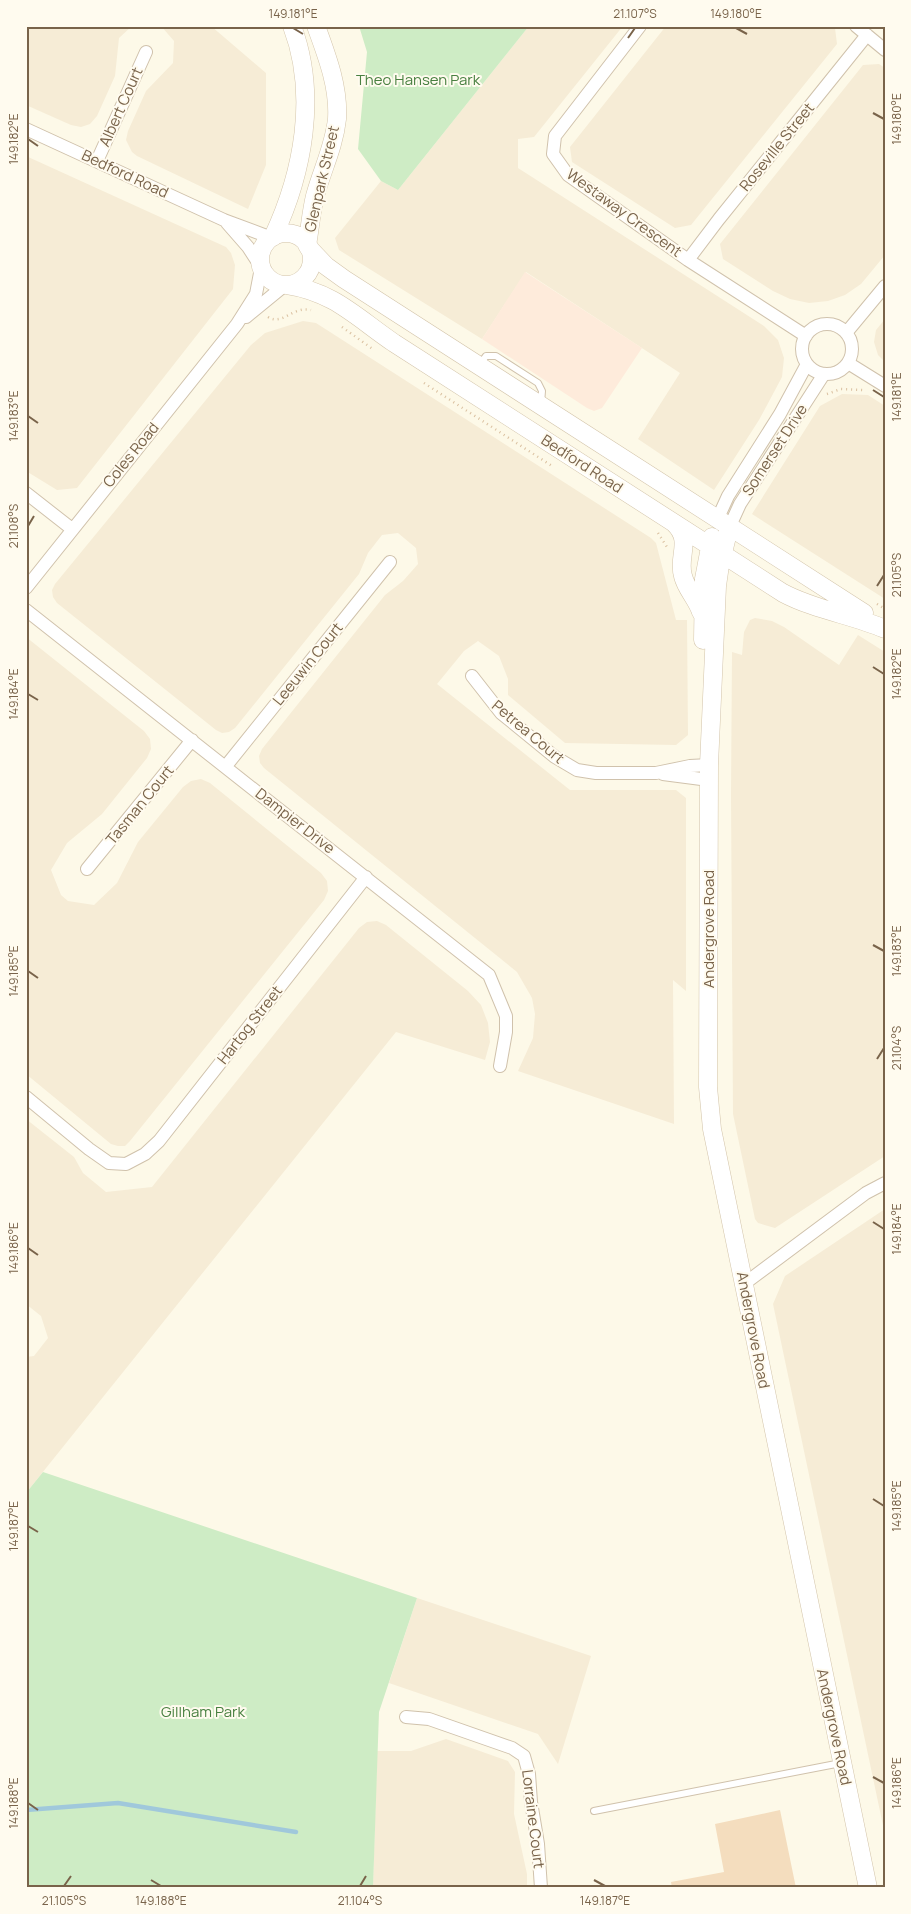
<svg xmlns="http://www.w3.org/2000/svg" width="911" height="1914" font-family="Manrope,sans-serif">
<rect width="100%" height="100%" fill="#fdf9e8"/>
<!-- residential -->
<path fill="#f6ecd6" d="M 26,26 L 132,26 L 119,38 L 115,76 L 97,116 L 90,124 L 81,127 L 71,125 L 26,105 Z
M 161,26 L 211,26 L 266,73 L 266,165 L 248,209 L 137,156 L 132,152 L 126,140 L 128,131 L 146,91 L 173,63 L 174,41 Z
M 529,26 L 623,26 L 534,137 L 518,139 L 518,168 L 764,326 L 778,340 L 784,358 L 782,377 L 759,420 L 714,490 L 638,439 L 680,373 L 526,272 L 482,339 L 339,250 L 335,238 L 381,181 L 398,190 Z
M 666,26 L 833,26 L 835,28 L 837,44 L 691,225 L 675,228 L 572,162 L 570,147 Z
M 879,64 L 885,68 L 885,255 L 861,284 L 845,295 L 828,301 L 809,303 L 790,299 L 773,291 L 723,259 L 720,244 L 863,65 Z
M 26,156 L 226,247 L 231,253 L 235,265 L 233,289 L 77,488 L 57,490 L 26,471 Z
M 885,319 L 885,362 L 878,355 L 874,342 L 876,330 Z
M 303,321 L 316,323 L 651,538 L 656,543 L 676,620 L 687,620 L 688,735 L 676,745 L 565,743 L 508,695 L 508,679 L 499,656 L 478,641 L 464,651 L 437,684 L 570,790 L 676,790 L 686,798 L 686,991 L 673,980 L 674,1124 L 518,1071 L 533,1038 L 535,1014 L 532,998 L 517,972 L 264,768 L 260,763 L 259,756 L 262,749 L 385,595 L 403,581 L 418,564 L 416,548 L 398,533 L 382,535 L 368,553 L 359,574 L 235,728 L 229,732 L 222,733 L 216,730 L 57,603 L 53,597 L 52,590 L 55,584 L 251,345 L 265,333 Z
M 842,394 L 868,395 L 885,406 L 885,599 L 752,514 L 820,406 Z
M 755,618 L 772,621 L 784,627 L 839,665 L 858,635 L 885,652 L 885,1156 L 775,1228 L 758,1223 L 755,1219 L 733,1114 L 731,795 L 732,652 L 742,655 L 744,632 L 750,620 Z
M 26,637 L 144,731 L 150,739 L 151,749 L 147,758 L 102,814 L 67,843 L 51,870 L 61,895 L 68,901 L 94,905 L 117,883 L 138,842 L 183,787 L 191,781 L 201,779 L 210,783 L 321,873 L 327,881 L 328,891 L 324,900 L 130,1141 L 125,1146 L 118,1146 L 111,1144 L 26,1074 Z
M 377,921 L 386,925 L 468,991 L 481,1005 L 488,1023 L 490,1042 L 485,1060 L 396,1032 L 26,1493 L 26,1357 L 34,1356 L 48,1338 L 41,1316 L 26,1304 L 26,1119 L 74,1157 L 83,1173 L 106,1192 L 152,1187 L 359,928 L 367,922 Z
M 885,1209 L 885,1835 L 773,1304 L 785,1276 Z
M 417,1598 L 591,1656 L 558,1764 L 538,1734 L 389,1683 Z
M 446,1739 L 508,1761 L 515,1772 L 514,1814 L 527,1874 L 527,1888 L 373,1888 L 377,1751 L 411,1751 Z"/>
<!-- commercial -->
<path fill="#feebdb" d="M 525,272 L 642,348 L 602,408 L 594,411 L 587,408 L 482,339 Z"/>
<!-- green -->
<path fill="#ceecc5" d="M 359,26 L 529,26 L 398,190 L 381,181 L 358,149 L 367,52 Z
M 43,1472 L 417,1598 L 379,1712 L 373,1888 L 26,1888 L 26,1493 Z"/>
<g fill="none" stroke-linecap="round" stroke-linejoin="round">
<!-- stream -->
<path stroke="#a0c8db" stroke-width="4.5" d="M 26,1810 L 118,1803 L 296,1832"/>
</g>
<!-- building -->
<path fill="#f4ddbe" d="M 780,1810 L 796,1888 L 672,1888 L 671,1882 L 724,1872 L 715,1824 Z"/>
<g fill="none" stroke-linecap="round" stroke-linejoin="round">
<defs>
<path id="lane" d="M 480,364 L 486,356 L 496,356 L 538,383 L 542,391 L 541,403
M 594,1811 L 841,1763"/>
<path id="street" d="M 640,26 L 555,136 L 553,154 L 568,175 L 688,260 L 806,336
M 856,26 L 885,50
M 26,129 L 224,220 L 272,238
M 97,161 L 146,52
M 227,223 L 248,247 L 261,267
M 688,260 L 719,219 L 867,35
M 246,317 L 285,285
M802 349a25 25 0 1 1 50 0a25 25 0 1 1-50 0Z
M 846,333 L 885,286
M 848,363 L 885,386
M 26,493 L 72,529
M 717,520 L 728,496 L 780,414 L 807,364
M 729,528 L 740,504 L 824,374
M 26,588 L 237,324 L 256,294 L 261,268
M 26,610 L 489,975 L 506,1016 L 506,1032 L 500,1066
M 472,676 L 501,713 L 555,757 L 577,770 L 596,773 L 656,773 L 690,766 L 709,765
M 226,766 L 390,562
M 663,774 L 709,780
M 87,869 L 192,740
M 26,1097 L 89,1149 L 109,1163 L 126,1164 L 145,1154 L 159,1141 L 366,877
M 744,1284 L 866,1193 L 885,1183
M 406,1717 L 429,1719 L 512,1748 L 524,1756 L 529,1774 L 531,1802 L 538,1844 L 541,1888"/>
<path id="secondary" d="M260 259a26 26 0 1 1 52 0a26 26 0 1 1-52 0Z
M 273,237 C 303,173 318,95 292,26
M 307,245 C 310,229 311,212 315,196 C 322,170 334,147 337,119 C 339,87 327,56 316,26
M 308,247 L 326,266 L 344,279 L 864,613
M 287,285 C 334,292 357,318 394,343 L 783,593 C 815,610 852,615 885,629
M 674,523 C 693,541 677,556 683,576 C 686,589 697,599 701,612
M 729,528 L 720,565 L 717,586 L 709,765 L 708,1087 L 712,1129 L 868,1888
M 703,640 L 704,579 L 712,537"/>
</defs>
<!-- lane casing -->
<use href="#lane" stroke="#d0c2ac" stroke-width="8"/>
<!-- street casing -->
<use href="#street" stroke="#d0c2ac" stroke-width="14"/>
<!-- secondary casing -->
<use href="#secondary" stroke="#d3c4aa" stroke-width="19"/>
<!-- path -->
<path stroke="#dac0a0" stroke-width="2.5" stroke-dasharray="1 4" stroke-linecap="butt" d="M 268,317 C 283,326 292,306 311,310
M 342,327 L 374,350
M 424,383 L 552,466
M 827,394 L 841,389 L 863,390
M 658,533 L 667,547
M 877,604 L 885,609"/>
<!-- lane -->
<use href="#lane" stroke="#fff" stroke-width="6"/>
<!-- street -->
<use href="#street" stroke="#fff" stroke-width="12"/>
<!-- secondary -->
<use href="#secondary" stroke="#fff" stroke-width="18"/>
</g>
<!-- ticks -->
<path fill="none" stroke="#79634a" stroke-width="2" d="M 293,28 L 303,34M 736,28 L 747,34M 628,38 L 635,28M 873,113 L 884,119M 28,139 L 38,146M 873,390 L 884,397M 28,416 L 38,423M 28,526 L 34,516M 877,586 L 884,575M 873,667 L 884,674M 28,694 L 38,700M 873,945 L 884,951M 28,971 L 38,978M 877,1059 L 884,1048M 873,1222 L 884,1229M 28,1248 L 38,1255M 873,1499 L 884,1506M 28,1526 L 38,1532M 873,1777 L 884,1783M 28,1803 L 38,1810M 151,1880 L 161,1886M 594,1880 L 605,1886M 64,1886 L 71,1876M 360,1886 L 366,1876"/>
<g text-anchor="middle" stroke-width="4" stroke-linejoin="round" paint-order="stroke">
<!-- park labels -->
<g font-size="15" fill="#498041" stroke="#fffbef">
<text x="418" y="85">Theo Hansen Park</text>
<text x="203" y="1717">Gillham Park</text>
</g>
<!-- street labels -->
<g font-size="15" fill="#79634a" stroke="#fffbef">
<text transform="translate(121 107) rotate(-66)" y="5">Albert Court</text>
<text transform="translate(777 147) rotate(-51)" y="5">Roseville Street</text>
<text transform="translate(125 174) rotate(25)" y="5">Bedford Road</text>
<text transform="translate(322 179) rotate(-77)" y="5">Glenpark Street</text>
<text transform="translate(624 213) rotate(36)" y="5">Westaway Crescent</text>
<text transform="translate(775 450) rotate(-57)" y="5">Somerset Drive</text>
<text transform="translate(131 455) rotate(-51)" y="5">Coles Road</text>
<text transform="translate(582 464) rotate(33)" y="5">Bedford Road</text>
<text transform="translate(308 664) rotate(-51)" y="5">Leeuwin Court</text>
<text transform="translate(528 732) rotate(40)" y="5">Petrea Court</text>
<text transform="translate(140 805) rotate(-51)" y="5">Tasman Court</text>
<text transform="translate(295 821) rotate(38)" y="5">Dampier Drive</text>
<text transform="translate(709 929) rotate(-90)" y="5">Andergrove Road</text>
<text transform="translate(250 1025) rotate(-52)" y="5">Hartog Street</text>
<text transform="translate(753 1330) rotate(79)" y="5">Andergrove Road</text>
<text transform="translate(834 1727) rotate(78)" y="5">Andergrove Road</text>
<text transform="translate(533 1819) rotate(83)" y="5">Lorraine Court</text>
</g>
</g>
<!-- border -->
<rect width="911" height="1914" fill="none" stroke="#fffbef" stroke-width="55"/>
<rect x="28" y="28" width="856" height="1858" fill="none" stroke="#79634a" stroke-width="2"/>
<g font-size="12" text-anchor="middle" fill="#79634a">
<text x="293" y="18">149.181°E</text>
<text x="635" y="18">21.107°S</text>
<text x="736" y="18">149.180°E</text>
<text transform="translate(897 119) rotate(-90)" y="4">149.180°E</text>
<text transform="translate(14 139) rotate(-90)" y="4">149.182°E</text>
<text transform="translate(897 397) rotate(-90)" y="4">149.181°E</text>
<text transform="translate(14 416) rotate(-90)" y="4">149.183°E</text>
<text transform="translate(14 526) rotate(-90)" y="4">21.108°S</text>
<text transform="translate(897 575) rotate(-90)" y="4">21.105°S</text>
<text transform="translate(897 674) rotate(-90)" y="4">149.182°E</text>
<text transform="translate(14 694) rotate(-90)" y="4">149.184°E</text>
<text transform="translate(897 951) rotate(-90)" y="4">149.183°E</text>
<text transform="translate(14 971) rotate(-90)" y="4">149.185°E</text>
<text transform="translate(897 1048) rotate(-90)" y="4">21.104°S</text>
<text transform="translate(897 1229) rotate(-90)" y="4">149.184°E</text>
<text transform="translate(14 1248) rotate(-90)" y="4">149.186°E</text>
<text transform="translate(897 1506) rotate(-90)" y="4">149.185°E</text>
<text transform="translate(14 1526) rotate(-90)" y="4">149.187°E</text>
<text transform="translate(897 1783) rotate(-90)" y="4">149.186°E</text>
<text transform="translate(14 1803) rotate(-90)" y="4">149.188°E</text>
<text x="64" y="1905">21.105°S</text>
<text x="161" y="1905">149.188°E</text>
<text x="360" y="1905">21.104°S</text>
<text x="605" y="1905">149.187°E</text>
</g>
</svg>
